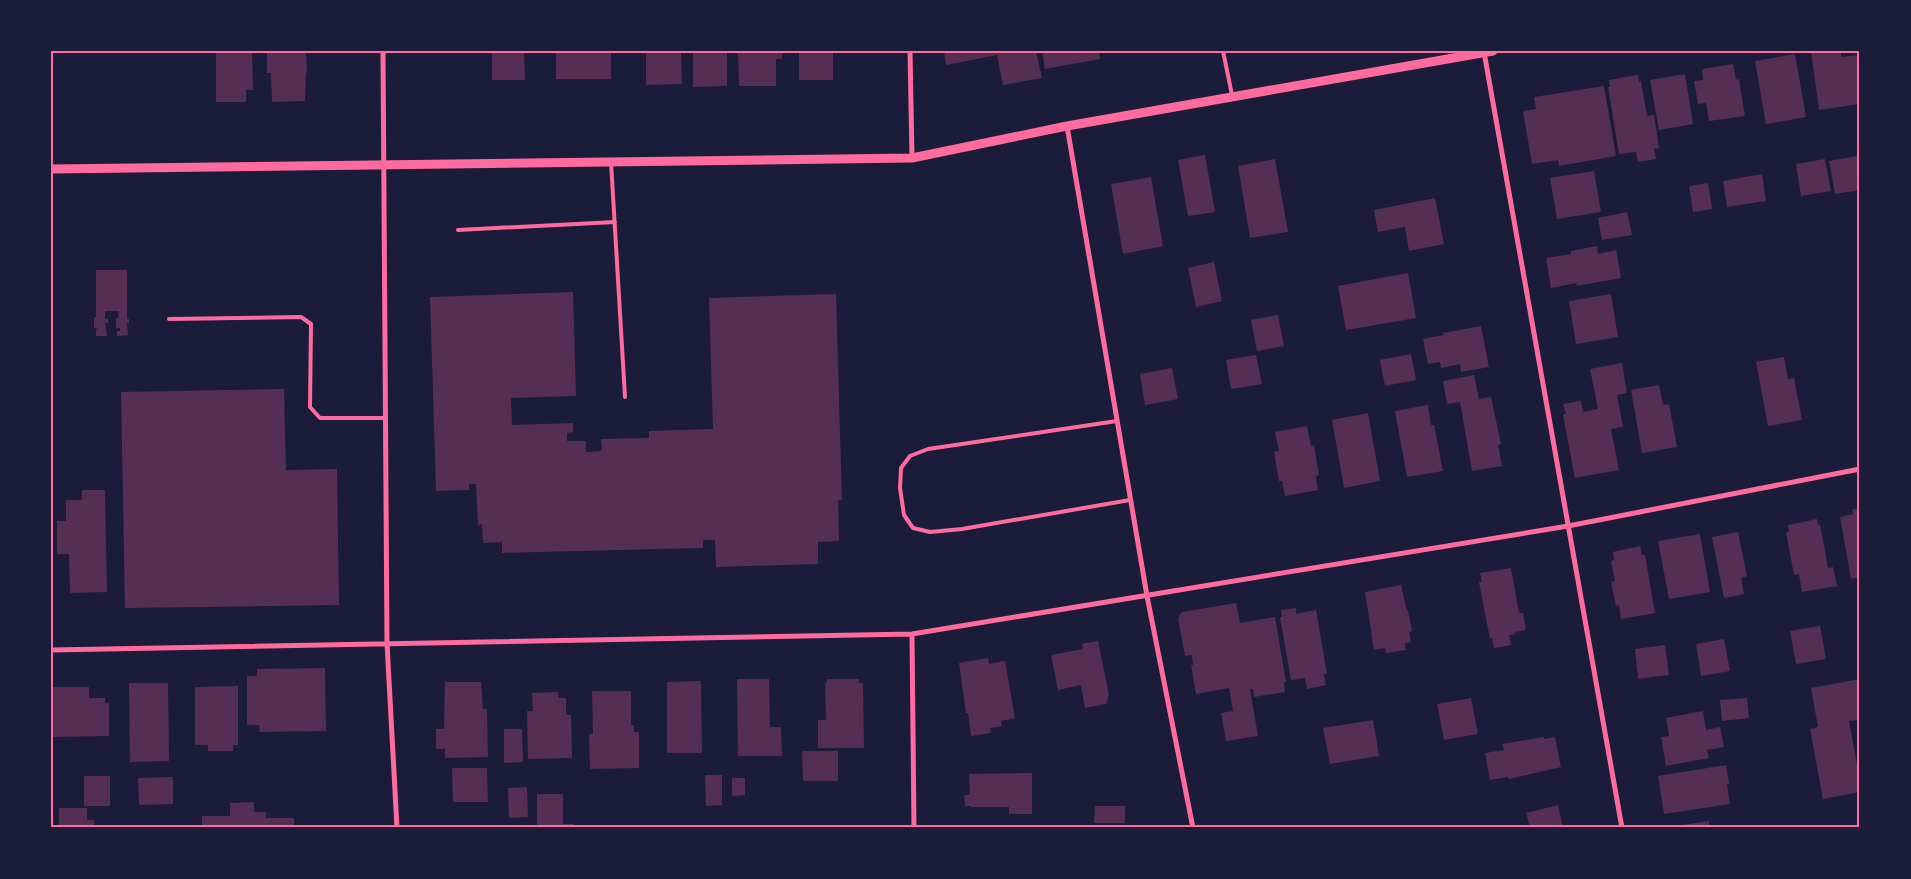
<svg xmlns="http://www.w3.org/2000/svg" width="1911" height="879" font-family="'Titillium Web',sans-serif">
<rect width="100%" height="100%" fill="#1b1b3a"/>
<!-- building -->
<path fill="#542f53" d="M 216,51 L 252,51 L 253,90 L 246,90 L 246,102 L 216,102 Z
M 267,51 L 306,51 L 307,73 L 306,73 L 305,101 L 272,102 L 271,73 L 267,73 Z
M 492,51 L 524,51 L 525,80 L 492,80 Z
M 556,51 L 611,51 L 611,79 L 556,79 Z
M 646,51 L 681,51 L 682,84 L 646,85 Z
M 693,51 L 727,51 L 727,86 L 693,87 Z
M 738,51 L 782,51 L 782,59 L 776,59 L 776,86 L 739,86 Z
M 799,51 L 833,51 L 833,80 L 799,80 Z
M 944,51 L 1036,51 L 1042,78 L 1003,85 L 997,55 L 946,65 Z
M 1042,51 L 1099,51 L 1100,59 L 1045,69 Z
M 1811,51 L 1841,51 L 1841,57 L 1860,55 L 1860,104 L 1819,110 Z
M 1795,54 L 1806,117 L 1766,124 L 1755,61 Z
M 1733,64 L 1736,80 L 1739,79 L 1745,116 L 1709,121 L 1706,103 L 1698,104 L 1694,81 L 1703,80 L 1702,69 Z
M 1685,74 L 1693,124 L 1659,130 L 1650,80 Z
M 1638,75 L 1639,82 L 1641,81 L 1647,116 L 1654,115 L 1659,148 L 1654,149 L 1656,159 L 1638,162 L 1636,152 L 1619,154 L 1608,87 L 1610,87 L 1609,80 Z
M 1604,86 L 1616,156 L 1559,166 L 1558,160 L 1532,164 L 1523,111 L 1536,109 L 1534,97 Z
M 1205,155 L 1215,212 L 1188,216 L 1178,160 Z
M 1858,156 L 1860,190 L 1835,194 L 1829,161 Z
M 1275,159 L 1288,232 L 1250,238 L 1238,166 Z
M 1825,159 L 1831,191 L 1801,196 L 1796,164 Z
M 1594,171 L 1601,212 L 1557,219 L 1550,178 Z
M 1762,174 L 1766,201 L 1727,207 L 1723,181 Z
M 1151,177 L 1163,246 L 1123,254 L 1111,184 Z
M 1708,183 L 1712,209 L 1693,212 L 1689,186 Z
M 1435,198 L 1444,244 L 1409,251 L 1405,227 L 1378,232 L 1374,210 Z
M 1627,212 L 1632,235 L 1602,240 L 1598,218 Z
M 1597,246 L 1598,254 L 1616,250 L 1621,278 L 1577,286 L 1576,283 L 1551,288 L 1546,258 L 1571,254 L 1571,251 Z
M 1214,262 L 1222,301 L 1196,307 L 1188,268 Z
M 96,270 L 127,270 L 127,319 L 129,319 L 129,323 L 127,323 L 128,335 L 117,336 L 117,331 L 120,331 L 120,328 L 116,328 L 116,318 L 118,318 L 119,311 L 105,311 L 105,319 L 108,319 L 108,323 L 105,323 L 107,336 L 96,336 L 96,330 L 97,328 L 94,328 L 94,317 L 96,317 Z
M 1408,273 L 1416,318 L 1346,330 L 1338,286 Z
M 573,292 L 576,396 L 511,398 L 512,425 L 573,423 L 573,432 L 567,433 L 567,441 L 586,441 L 586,452 L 602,451 L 601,439 L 649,438 L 649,431 L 713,429 L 709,298 L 836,294 L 842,500 L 838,500 L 839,541 L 818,542 L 818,564 L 716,567 L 715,540 L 703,540 L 703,548 L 502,553 L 502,542 L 483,543 L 482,524 L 478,525 L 476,484 L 469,484 L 469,490 L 436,491 L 430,297 Z
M 1611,294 L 1618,337 L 1576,344 L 1569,301 Z
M 1278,315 L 1284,346 L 1257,351 L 1251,320 Z
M 1481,326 L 1489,367 L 1461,372 L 1460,364 L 1441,368 L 1440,362 L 1428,364 L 1423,339 L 1444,335 L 1443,333 Z
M 1411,354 L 1416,380 L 1385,386 L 1380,360 Z
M 1256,355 L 1262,384 L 1231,389 L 1226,360 Z
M 1784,357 L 1788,379 L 1794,378 L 1802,420 L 1768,426 L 1756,362 Z
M 1622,363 L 1627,393 L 1617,395 L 1623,427 L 1611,429 L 1619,470 L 1575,478 L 1563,415 L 1566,414 L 1563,404 L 1581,401 L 1583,412 L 1598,409 L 1590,369 Z
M 1172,368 L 1178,399 L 1145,405 L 1140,374 Z
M 1474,375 L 1479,399 L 1491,397 L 1501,444 L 1498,445 L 1502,466 L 1472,471 L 1460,402 L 1447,404 L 1443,381 Z
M 1659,385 L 1663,405 L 1669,404 L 1677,447 L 1642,453 L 1631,390 Z
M 284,389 L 286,470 L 337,469 L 339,605 L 125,608 L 121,392 Z
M 1428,405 L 1431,425 L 1434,425 L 1443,471 L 1407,477 L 1395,411 Z
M 1368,413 L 1380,481 L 1344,488 L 1332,420 Z
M 1307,426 L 1311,446 L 1314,445 L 1319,475 L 1316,476 L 1318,490 L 1285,496 L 1282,481 L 1279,481 L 1274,452 L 1279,451 L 1275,432 Z
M 82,490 L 105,490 L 107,592 L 70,593 L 69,554 L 57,554 L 57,521 L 66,521 L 66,500 L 82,500 Z
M 1860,508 L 1860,577 L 1851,579 L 1840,517 L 1853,514 L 1852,510 Z
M 1817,519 L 1818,525 L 1820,524 L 1828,568 L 1833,567 L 1837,586 L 1802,592 L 1799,574 L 1794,575 L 1786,532 L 1789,532 L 1788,525 Z
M 1738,532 L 1747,576 L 1741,578 L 1744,594 L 1724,598 L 1712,537 Z
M 1700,534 L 1710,592 L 1669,599 L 1658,541 Z
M 1640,546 L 1642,555 L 1645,555 L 1655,613 L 1621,619 L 1619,605 L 1616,606 L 1611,582 L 1615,581 L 1611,561 L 1614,560 L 1613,552 Z
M 1511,568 L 1519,613 L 1523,613 L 1526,630 L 1515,632 L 1516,634 L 1509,635 L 1511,645 L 1494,648 L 1492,638 L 1490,639 L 1479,582 L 1482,582 L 1480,573 Z
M 1401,585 L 1407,611 L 1408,611 L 1412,631 L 1409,632 L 1411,642 L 1405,643 L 1406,650 L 1386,653 L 1385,648 L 1374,650 L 1365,592 Z
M 1236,603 L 1240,623 L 1275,617 L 1286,682 L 1284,682 L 1285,692 L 1254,697 L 1253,689 L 1250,689 L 1258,736 L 1226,741 L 1221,713 L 1233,711 L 1229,688 L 1196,694 L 1191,665 L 1193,665 L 1192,655 L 1185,656 L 1178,618 L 1182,612 Z
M 1296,608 L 1296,614 L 1316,610 L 1327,674 L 1324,674 L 1326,685 L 1307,689 L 1305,678 L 1291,680 L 1280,617 L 1282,617 L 1281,610 Z
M 1820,626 L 1826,659 L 1796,664 L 1790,631 Z
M 1724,639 L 1730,671 L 1701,676 L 1696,644 Z
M 1098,641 L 1109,695 L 1106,704 L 1085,708 L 1081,685 L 1058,690 L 1051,655 L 1083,649 L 1082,644 Z
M 1665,645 L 1669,675 L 1638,679 L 1635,649 Z
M 988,658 L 989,664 L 1005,661 L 1015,718 L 1001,721 L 1002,726 L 990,728 L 991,733 L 971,736 L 968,713 L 966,713 L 959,663 Z
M 325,668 L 326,731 L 260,732 L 259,725 L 247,725 L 247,676 L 257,676 L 257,669 Z
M 737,679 L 769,679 L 770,727 L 781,727 L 782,756 L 738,756 Z
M 827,679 L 859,679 L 859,683 L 863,683 L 864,748 L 818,748 L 818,720 L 826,720 L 825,683 L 827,683 Z
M 1860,679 L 1860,720 L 1849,721 L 1860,781 L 1860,792 L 1823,799 L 1810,729 L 1818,727 L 1811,688 Z
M 701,681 L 702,753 L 667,753 L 667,682 Z
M 445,682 L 481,682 L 483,709 L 487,709 L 488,757 L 445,758 L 445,749 L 436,749 L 436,729 L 444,729 Z
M 129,683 L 168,683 L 169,761 L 130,762 Z
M 238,686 L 238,745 L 233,745 L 233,751 L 208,751 L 208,745 L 195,745 L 195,687 Z
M 51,687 L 89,687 L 89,698 L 105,698 L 105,703 L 109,703 L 109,736 L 51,737 Z
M 592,691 L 631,691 L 631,725 L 634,725 L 634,732 L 639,732 L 639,768 L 590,769 L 589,734 L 593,734 Z
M 558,692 L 558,698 L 566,698 L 566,715 L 571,715 L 572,758 L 528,759 L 527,711 L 533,711 L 532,693 Z
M 1471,698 L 1478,734 L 1444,740 L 1437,704 Z
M 1747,698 L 1749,718 L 1722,721 L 1720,700 Z
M 1703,711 L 1706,730 L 1720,727 L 1724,747 L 1707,750 L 1709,758 L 1666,766 L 1661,737 L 1669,736 L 1666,718 Z
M 1373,720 L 1379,756 L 1330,764 L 1323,728 Z
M 504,729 L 522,729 L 523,762 L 504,763 Z
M 1544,737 L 1544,739 L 1555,737 L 1561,767 L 1509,779 L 1508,777 L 1490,780 L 1485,753 L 1504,750 L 1502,744 Z
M 802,751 L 838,751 L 838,781 L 803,781 Z
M 1726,765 L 1729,784 L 1727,784 L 1730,804 L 1664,814 L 1658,776 Z
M 452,768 L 487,768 L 488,802 L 453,802 Z
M 1032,773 L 1032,814 L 1009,814 L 1009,807 L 971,807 L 971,806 L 965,806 L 964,795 L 970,795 L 969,774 Z
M 705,775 L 722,775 L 722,805 L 706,806 Z
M 84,776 L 110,776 L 110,806 L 84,806 Z
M 173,777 L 173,804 L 139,805 L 138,778 Z
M 732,778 L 745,778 L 745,795 L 732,796 Z
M 527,787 L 528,817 L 509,818 L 508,788 Z
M 537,794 L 563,794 L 563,824 L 574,824 L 574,828 L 537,828 Z
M 254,802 L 254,812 L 266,812 L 266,818 L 294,818 L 294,828 L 202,828 L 202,816 L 230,816 L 230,803 Z
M 1558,805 L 1563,828 L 1530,828 L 1526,813 Z
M 1095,806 L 1125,806 L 1125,823 L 1094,823 Z
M 59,808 L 87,808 L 87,820 L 94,820 L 94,828 L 59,828 Z
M 1709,821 L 1709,828 L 1675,828 L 1675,826 Z"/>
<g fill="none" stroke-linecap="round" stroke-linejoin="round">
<!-- service -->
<path stroke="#ff6b9d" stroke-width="4" d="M 1223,51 L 1232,95
M 611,162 L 625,397
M 458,230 L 615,222
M 169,319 L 301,317 L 311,324 L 310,407 L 320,418 L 386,418
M 1117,421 L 928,449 L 910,456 L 901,468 L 900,488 L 904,515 L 913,528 L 930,532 L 962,529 L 1130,500"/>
<!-- minor -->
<path stroke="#ff6b9d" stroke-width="5" d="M 383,51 L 387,643 L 397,828
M 910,51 L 912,158
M 1484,52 L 1622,828
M 1067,126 L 1147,596 L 1193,828
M 912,634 L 914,828
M 51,650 L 912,634 L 1568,526 L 1860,469"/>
<!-- tertiary -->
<path stroke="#ff6b9d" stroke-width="9" d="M 51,169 L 912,158 L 1067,126 L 1493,51"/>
</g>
<!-- border -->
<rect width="1911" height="879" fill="none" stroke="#1b1b3a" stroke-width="105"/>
<rect x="52" y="52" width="1806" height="774" fill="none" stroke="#ff6b9d" stroke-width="2"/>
</svg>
